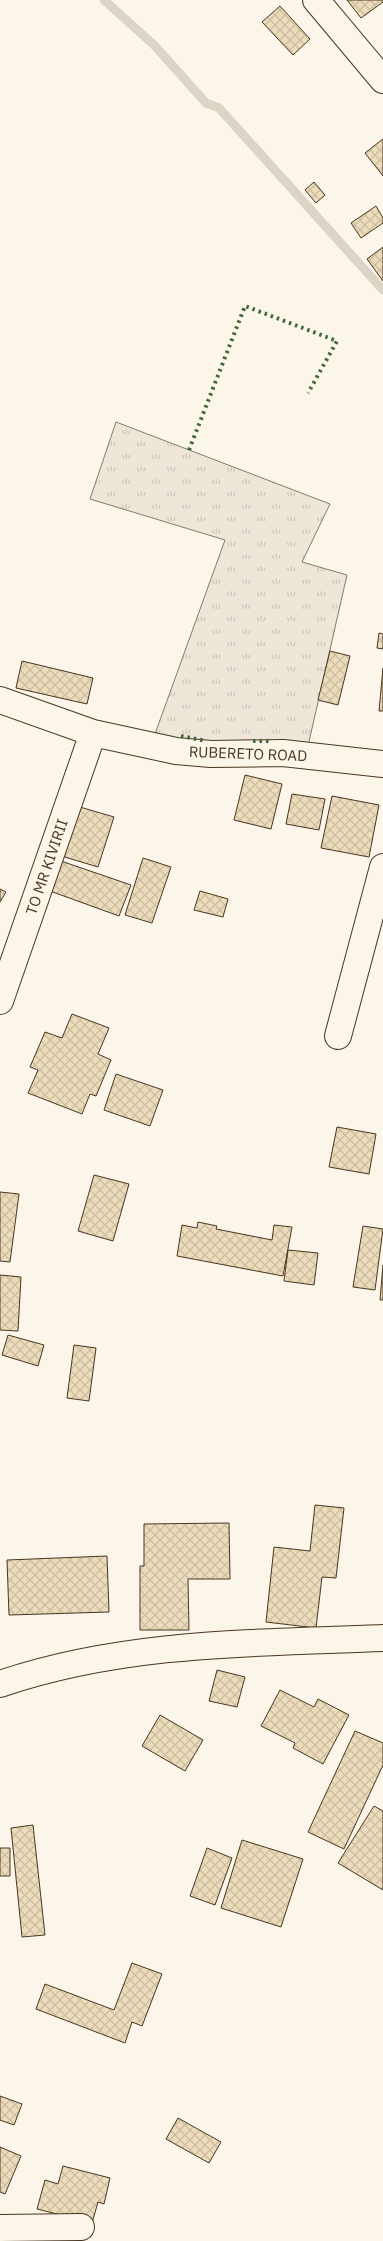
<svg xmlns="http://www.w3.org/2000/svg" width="383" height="2241" font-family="'IBM Plex Sans',sans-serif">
<defs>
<pattern id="grass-tufts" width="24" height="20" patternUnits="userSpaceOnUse" patternTransform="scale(1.25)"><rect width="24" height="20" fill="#ede6d9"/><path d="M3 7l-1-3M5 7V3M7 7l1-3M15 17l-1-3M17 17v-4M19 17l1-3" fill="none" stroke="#cdc6ba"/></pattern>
<pattern id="building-cross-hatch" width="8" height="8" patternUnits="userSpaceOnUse" patternTransform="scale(1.25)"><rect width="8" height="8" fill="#ecdcbc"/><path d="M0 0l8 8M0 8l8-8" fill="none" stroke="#ccbda1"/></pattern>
</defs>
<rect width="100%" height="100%" fill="#fbf6e9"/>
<!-- grass -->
<path fill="url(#grass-tufts)" stroke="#887966" d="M 116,422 L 330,504 L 302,562 L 347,575 L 308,746 L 194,746 L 155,734 L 225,540 L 90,499 Z"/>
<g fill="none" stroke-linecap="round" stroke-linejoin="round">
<!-- stream -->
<path stroke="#dcd4c6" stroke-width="9" d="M 104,0 L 154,45 L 206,103 L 219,108 L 383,290"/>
</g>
<!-- building -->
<path fill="url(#building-cross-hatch)" stroke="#4a3520" d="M 347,0 L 383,0 L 383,2 L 361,18 Z
M 280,6 L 310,39 L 293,55 L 262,22 Z
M 383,139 L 383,176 L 365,153 Z
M 314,182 L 325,195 L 316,203 L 305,190 Z
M 376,206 L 383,218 L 383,223 L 361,238 L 351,223 Z
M 383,247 L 383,281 L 367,259 Z
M 379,633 L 383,634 L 383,649 L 377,648 Z
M 330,651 L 350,656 L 338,705 L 318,700 Z
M 22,661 L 93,678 L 87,704 L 16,688 Z
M 383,668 L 383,711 L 379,711 Z
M 245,775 L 282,784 L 271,829 L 234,820 Z
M 292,794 L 325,799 L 319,830 L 286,824 Z
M 332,796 L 379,805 L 369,857 L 321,848 Z
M 73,805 L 114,817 L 98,867 L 58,855 Z
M 143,858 L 171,867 L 152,923 L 125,915 Z
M 61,861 L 131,885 L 119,916 L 50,891 Z
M 0,889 L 6,892 L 0,902 Z
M 200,891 L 228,899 L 223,917 L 194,910 Z
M 72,1014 L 109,1028 L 98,1054 L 111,1060 L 96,1096 L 90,1094 L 82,1114 L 28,1093 L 38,1070 L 30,1067 L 45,1032 L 62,1038 Z
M 116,1074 L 163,1090 L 150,1126 L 104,1110 Z
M 337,1127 L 376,1134 L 369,1174 L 329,1167 Z
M 94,1175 L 129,1184 L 113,1241 L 78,1231 Z
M 0,1192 L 19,1194 L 10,1262 L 0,1261 Z
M 198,1222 L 217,1226 L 216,1229 L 272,1240 L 274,1225 L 292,1227 L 283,1276 L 177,1256 L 182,1225 L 197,1228 Z
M 363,1226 L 383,1229 L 375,1290 L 353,1287 Z
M 288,1250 L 318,1253 L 314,1285 L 284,1281 Z
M 383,1265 L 383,1300 L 380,1300 Z
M 0,1275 L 21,1277 L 18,1331 L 0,1330 Z
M 8,1335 L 44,1345 L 38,1366 L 2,1355 Z
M 74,1345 L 96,1348 L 89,1401 L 67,1398 Z
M 315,1505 L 344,1508 L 336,1578 L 322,1577 L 316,1628 L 266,1622 L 274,1547 L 310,1551 Z
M 229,1523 L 230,1579 L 188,1579 L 189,1630 L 140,1630 L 140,1566 L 144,1566 L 144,1524 Z
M 107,1556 L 109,1612 L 9,1615 L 7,1560 Z
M 217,1670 L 245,1677 L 237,1707 L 209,1701 Z
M 280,1690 L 314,1707 L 318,1699 L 349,1715 L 323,1764 L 293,1748 L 295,1743 L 261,1726 Z
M 160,1715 L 203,1740 L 185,1771 L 142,1746 Z
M 355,1731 L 383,1743 L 383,1765 L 344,1849 L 308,1832 Z
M 374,1806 L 383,1811 L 383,1890 L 338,1863 Z
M 33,1825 L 45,1935 L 22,1937 L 11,1828 Z
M 242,1840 L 303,1859 L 281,1927 L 221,1908 Z
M 0,1848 L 10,1848 L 10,1876 L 0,1876 Z
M 207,1848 L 232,1858 L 215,1905 L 190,1896 Z
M 132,1963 L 162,1974 L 142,2026 L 132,2022 L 125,2043 L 36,2009 L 45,1984 L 114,2010 Z
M 0,2096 L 22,2104 L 14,2125 L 0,2120 Z
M 178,2118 L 221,2142 L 209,2163 L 166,2139 Z
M 0,2147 L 21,2156 L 5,2194 L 0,2192 Z
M 63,2166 L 110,2178 L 104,2204 L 98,2202 L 92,2223 L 37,2209 L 45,2180 L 58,2184 Z"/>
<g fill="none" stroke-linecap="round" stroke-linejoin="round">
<defs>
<path id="street" d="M 316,0 L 383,80
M 0,700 L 93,733 L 176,751 L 211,754 L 283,753 L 383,764
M 0,1001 L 93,733
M 338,1036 L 383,867
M 0,1684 C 123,1642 254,1643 383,1638
M 0,2228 L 81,2227"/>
</defs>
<!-- street casing -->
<use href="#street" stroke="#4a3520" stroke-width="28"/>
<!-- street -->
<use href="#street" stroke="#fbf6e9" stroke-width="26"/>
<!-- hedge -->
<path stroke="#436837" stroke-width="4" stroke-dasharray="2.5 4" stroke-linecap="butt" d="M 189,450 L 245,306 L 337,341 L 308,393
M 181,736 L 206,741
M 253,741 L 270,741"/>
</g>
<g text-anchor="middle" stroke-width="4" stroke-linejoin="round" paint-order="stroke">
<!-- street labels -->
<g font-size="15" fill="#4a3520" stroke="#fbf6e9">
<text transform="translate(248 754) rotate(2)" y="5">RUBERETO ROAD</text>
<text transform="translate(47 867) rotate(-71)" y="5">TO MR KIVIRII</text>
</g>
</g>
</svg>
